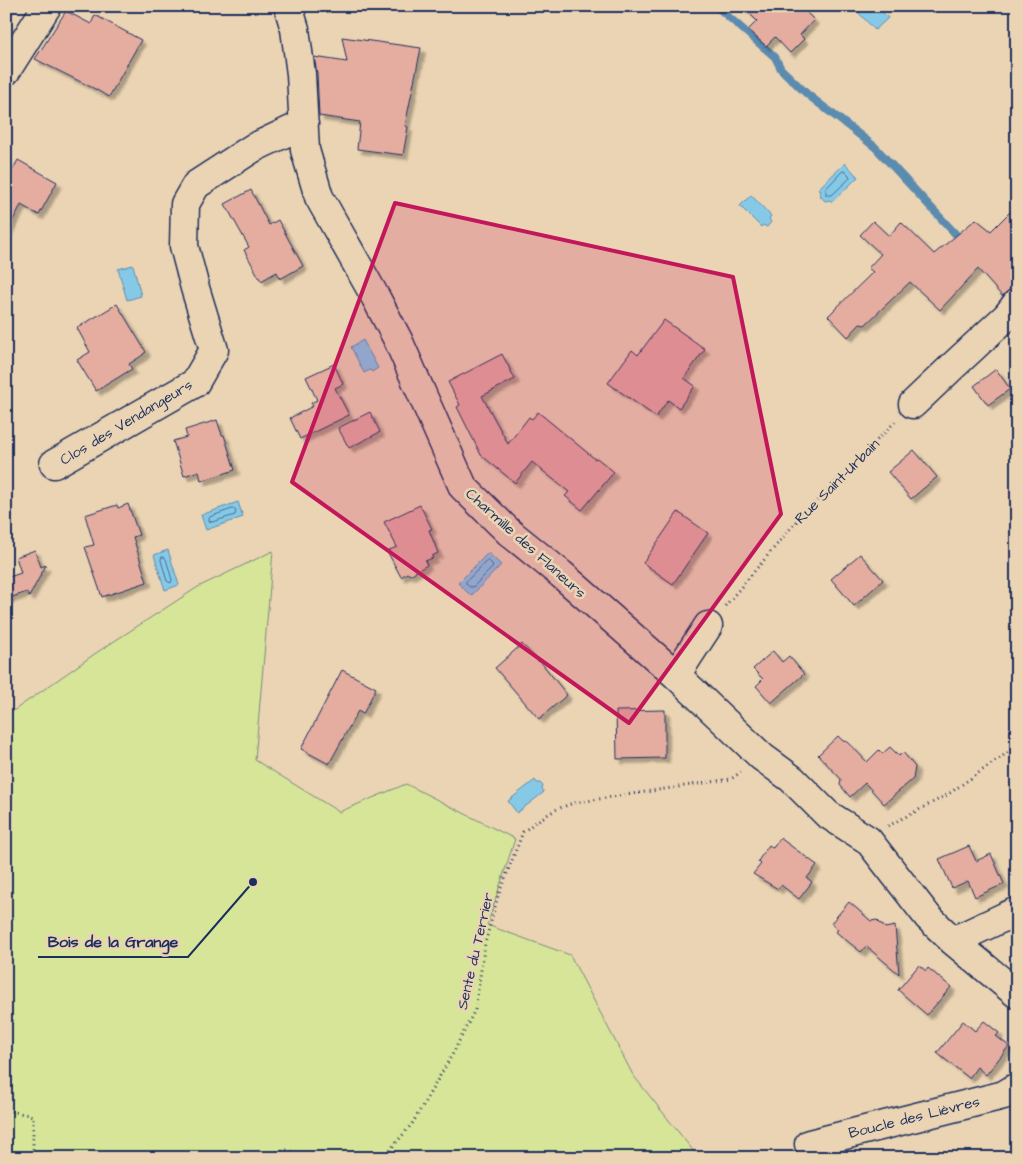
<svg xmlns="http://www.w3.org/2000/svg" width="1023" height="1164" font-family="'Architects Daughter',sans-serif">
<defs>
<filter id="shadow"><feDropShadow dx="4.5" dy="4.5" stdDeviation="1" flood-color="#0004"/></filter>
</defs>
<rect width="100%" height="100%" fill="#ebd4b3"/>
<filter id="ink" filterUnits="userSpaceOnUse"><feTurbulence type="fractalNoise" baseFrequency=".02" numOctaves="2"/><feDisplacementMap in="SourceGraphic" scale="10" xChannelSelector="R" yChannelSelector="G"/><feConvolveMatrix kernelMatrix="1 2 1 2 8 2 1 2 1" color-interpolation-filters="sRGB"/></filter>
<g filter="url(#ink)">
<!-- green -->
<path fill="#d6e598" stroke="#788a7b" d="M 273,551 L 255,760 L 339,812 L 406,784 L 515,839 L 487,925 L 570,955 L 633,1075 L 699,1158 L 6,1158 L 6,716 L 96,653 L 198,587 Z"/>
<!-- water -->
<path fill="#86c9e7" stroke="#5b8bb0" d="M 856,6 L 877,6 L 888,18 L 875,30 L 856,10 Z
M 845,163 L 858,177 L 832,202 L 830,200 L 825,201 L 821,197 L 820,193 L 821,191 L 818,189 Z
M 751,195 L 771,216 L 769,219 L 771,222 L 767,227 L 763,225 L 761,227 L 740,206 Z
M 133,265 L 141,296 L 127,300 L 118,269 Z
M 363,340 L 378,368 L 372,372 L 370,370 L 364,373 L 351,347 Z
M 238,502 L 243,517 L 206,530 L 201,515 Z
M 168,550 L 179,585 L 165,590 L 154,555 Z
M 488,553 L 501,565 L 471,596 L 458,583 Z
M 535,780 L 537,783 L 540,783 L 543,786 L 542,789 L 544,792 L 517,813 L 508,801 Z"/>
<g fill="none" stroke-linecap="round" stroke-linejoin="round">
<!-- shore -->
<path stroke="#466d95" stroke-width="1" d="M 843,171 L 846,172 L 849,175 L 850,178 L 832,195 L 826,195 L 826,189 Z
M 233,509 L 236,511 L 235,515 L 212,522 L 209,521 L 209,519 L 210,517 Z
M 162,557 L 164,557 L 166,559 L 172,580 L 171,583 L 167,581 L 161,560 Z
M 487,561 L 489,561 L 492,564 L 493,567 L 473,587 L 470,587 L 466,584 L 466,582 Z"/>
<!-- stream -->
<path stroke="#5b8bb0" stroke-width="8" d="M 716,6 L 775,57 L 781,69 L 807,94 L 875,147 L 962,241"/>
</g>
<!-- building -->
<path fill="#e5aca0" stroke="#1b2f5e" filter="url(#shadow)" d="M 742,6 L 800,6 L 814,20 L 800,35 L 804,39 L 790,53 L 775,37 L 766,46 L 748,30 L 757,21 Z
M 66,11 L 91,24 L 95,15 L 141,40 L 109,97 L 93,88 L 35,59 Z
M 342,37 L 421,48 L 405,126 L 408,127 L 403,155 L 357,149 L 360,122 L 319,116 L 317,73 L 314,57 L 347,62 Z
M 18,160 L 57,182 L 39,215 L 21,205 L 6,233 L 6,182 Z
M 251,190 L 269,225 L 278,220 L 303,266 L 280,279 L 277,272 L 261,281 L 244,250 L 249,247 L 225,204 Z
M 1017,205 L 1017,283 L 1002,296 L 978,269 L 940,310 L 910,282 L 865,325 L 860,324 L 848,337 L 828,316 L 873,272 L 868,268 L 881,254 L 860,235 L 873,221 L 889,236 L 901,222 L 934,254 L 976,219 L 991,231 Z
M 117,304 L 146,352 L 143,354 L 143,355 L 129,364 L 132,369 L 96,391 L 77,360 L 90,352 L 77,328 Z
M 664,320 L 705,349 L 684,378 L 695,386 L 679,408 L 668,400 L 656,417 L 608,383 L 632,350 L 638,355 Z
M 502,354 L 515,379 L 482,396 L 508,444 L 529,417 L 532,419 L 538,412 L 595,459 L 597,458 L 614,472 L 582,510 L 565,496 L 569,492 L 532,462 L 515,483 L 481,455 L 457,407 L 460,405 L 448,382 Z
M 334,364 L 343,384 L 335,388 L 349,415 L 300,439 L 290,418 L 313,406 L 311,403 L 317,400 L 306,377 Z
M 996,369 L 1010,389 L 988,405 L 974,386 Z
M 370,412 L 380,432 L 349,448 L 338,428 Z
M 217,420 L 222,435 L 224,435 L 235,470 L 201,481 L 199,471 L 184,476 L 173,441 L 187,437 L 185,430 Z
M 914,450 L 937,477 L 911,499 L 888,472 Z
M 128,504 L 139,535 L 133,537 L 147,582 L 102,597 L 85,547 L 94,545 L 85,515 L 117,505 L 118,508 Z
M 420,505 L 432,529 L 429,530 L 438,553 L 432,556 L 433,558 L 425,561 L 427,565 L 410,575 L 407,573 L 401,577 L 387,551 L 397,547 L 384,522 Z
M 678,512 L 708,533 L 673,584 L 643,563 Z
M 35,550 L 41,567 L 46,565 L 29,597 L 27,592 L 6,599 L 6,578 L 21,573 L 16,557 Z
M 860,554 L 883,580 L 854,606 L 831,579 Z
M 522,644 L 539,662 L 540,661 L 567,695 L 539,719 L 495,668 Z
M 773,651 L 782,662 L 789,656 L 804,674 L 771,703 L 756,686 L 763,679 L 753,669 Z
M 342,670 L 376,688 L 363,714 L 358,711 L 329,764 L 301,749 Z
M 665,710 L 665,758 L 617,759 L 616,711 Z
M 838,736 L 843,741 L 848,742 L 867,762 L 879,750 L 882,754 L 890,747 L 899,756 L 903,752 L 915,767 L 913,779 L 884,804 L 865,783 L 850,797 L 840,785 L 841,779 L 818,755 Z
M 780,838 L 817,865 L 807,878 L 812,882 L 799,899 L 781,885 L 778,889 L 753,874 L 761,864 L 758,861 L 769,845 L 773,848 Z
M 969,846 L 976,861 L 991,854 L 1004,884 L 975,897 L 968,881 L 952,888 L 939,859 Z
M 849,902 L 871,921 L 877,920 L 885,928 L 895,926 L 899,974 L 866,946 L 861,952 L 836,932 L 838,929 L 831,923 Z
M 919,965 L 926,971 L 928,968 L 951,987 L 927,1015 L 898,990 Z
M 963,1021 L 975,1031 L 984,1021 L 999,1033 L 996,1036 L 1009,1046 L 986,1075 L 977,1067 L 969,1078 L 937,1053 Z"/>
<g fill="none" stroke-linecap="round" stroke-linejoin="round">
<defs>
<path id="street" d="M 288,6 L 295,29 L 301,74 L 305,150 L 319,197 L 376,298 L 398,340 L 463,487 L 509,532 L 561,574 L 676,675 L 762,757 L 792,779 L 827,814 L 868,840 L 928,917 L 953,941 L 1017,994
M 6,71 L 47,6
M 913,404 L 953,366 L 1007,316 L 1017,303
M 54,464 L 195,383 L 214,350 L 195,288 L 184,246 L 185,204 L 196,185 L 253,148 L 304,124
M 676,675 L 708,626
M 953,941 L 1017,911
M 809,1144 L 1004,1095 L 1017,1087"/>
</defs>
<!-- street casing -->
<use href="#street" stroke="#1b2f5e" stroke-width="31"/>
<!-- path -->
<path stroke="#1b2f5e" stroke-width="3" stroke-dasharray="1 4" stroke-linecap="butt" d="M 725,606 L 796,522 L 895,422
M 888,826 L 947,795 L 1017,746
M 6,1110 L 33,1116 L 33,1153 L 37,1158
M 237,1158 L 288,1150 L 304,1158
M 383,1158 L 412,1124 L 452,1055 L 475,1010 L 485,943 L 498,896 L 523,832 L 537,821 L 555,810 L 573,803 L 731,779 L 741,772"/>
<!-- street -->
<use href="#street" stroke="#ebd4b3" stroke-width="28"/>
</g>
</g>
<!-- marked area -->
<path fill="#c2185b" fill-opacity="0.2" stroke="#c2185b" stroke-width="4" stroke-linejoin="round" d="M 395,203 L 733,277 L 781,514 L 629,723 L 292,482 Z"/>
<g text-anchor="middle" stroke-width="5" stroke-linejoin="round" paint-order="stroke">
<!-- street labels -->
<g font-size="15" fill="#1b2f5e" stroke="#ebd4b3">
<text transform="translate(126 422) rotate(-31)" y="5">Clos des Vendangeurs</text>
<text transform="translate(837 481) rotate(-45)" y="5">Rue Saint-Urbain</text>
<text transform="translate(526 543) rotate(42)" y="5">Charmille des Flaneurs</text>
<text transform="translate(475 951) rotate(-77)" y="5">Sente du Terrier</text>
<text transform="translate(914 1117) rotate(-14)" y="5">Boucle des Lièvres</text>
</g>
</g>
<!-- callouts -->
<path fill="none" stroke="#1b2f5e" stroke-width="2" d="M253 882L188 957H38"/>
<circle fill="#1b2f5e" stroke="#ebd4b3" stroke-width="2" cx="253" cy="882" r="5"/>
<g font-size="16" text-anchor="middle" font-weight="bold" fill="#1b2f5e" stroke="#ebd4b3" stroke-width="5" stroke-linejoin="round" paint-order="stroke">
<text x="113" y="947">Bois de la Grange</text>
</g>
<!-- margin -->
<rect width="1023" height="1164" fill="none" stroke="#ebd4b3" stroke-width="25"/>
<rect x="12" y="12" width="998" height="1139" fill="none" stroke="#1b2f5e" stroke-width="2" filter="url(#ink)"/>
</svg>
